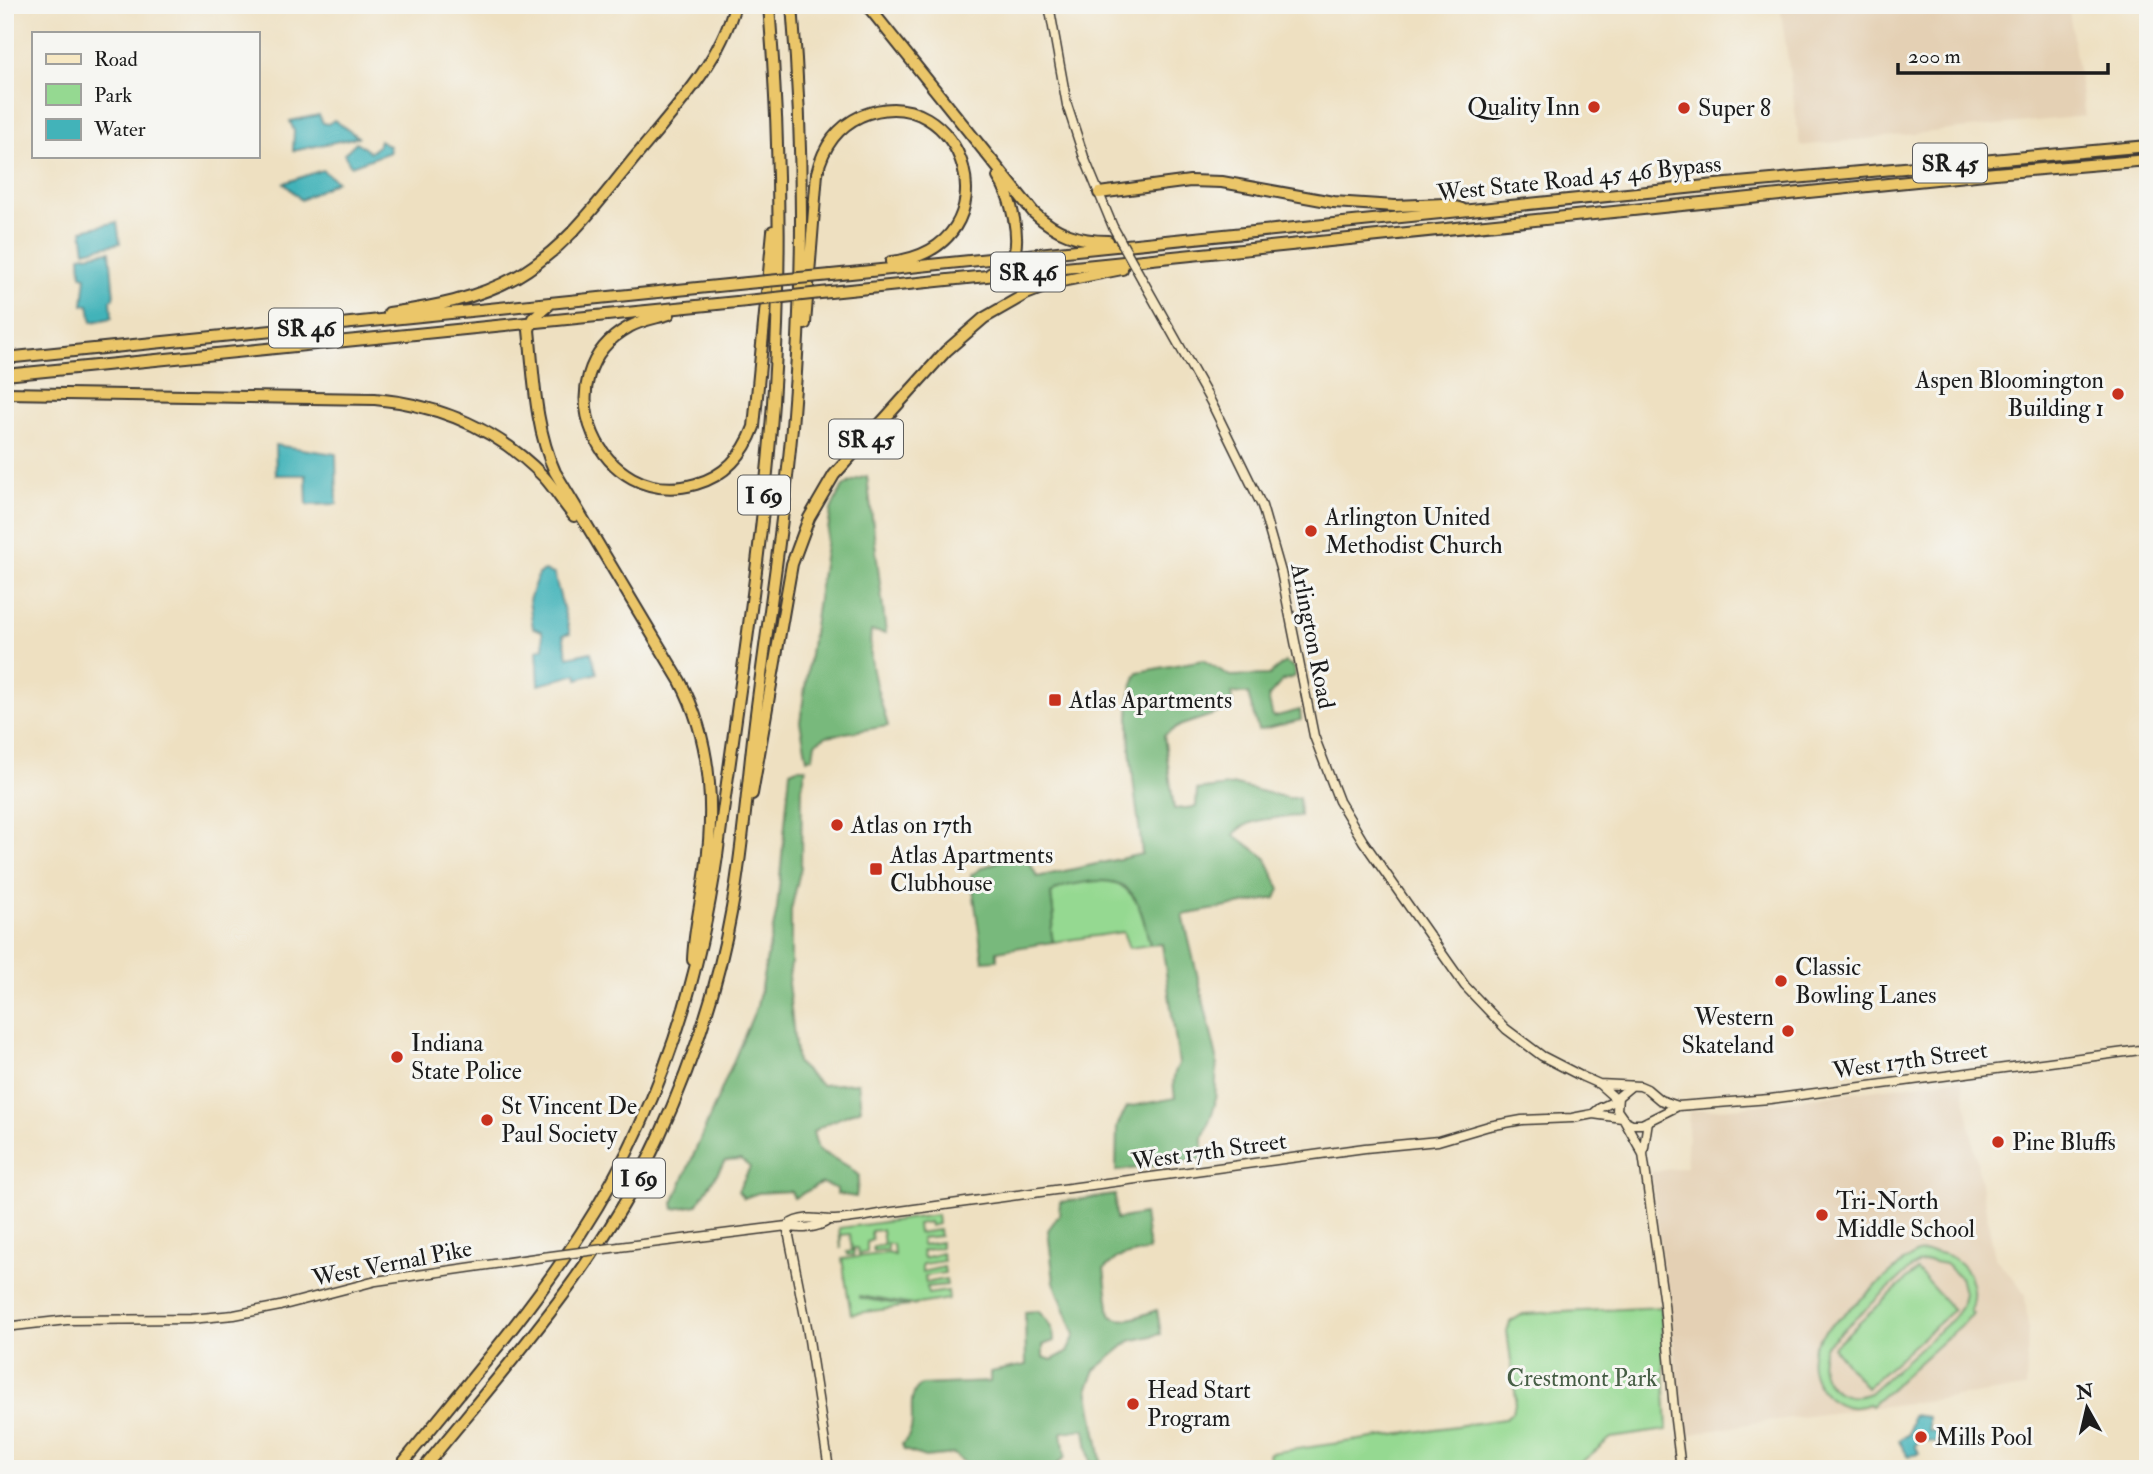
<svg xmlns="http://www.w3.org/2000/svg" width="2153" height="1474" font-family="'IM FELL Double Pica',serif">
<rect width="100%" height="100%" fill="#f6f6f2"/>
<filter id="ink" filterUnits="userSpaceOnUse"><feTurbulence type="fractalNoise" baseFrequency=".0143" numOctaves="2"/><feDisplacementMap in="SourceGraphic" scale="14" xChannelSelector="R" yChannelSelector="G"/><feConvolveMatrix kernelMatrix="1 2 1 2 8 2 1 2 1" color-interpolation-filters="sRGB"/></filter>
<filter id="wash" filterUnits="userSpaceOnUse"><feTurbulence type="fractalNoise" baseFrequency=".00686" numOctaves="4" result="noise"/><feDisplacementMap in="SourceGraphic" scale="28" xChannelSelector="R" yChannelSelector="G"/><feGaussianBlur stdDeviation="1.57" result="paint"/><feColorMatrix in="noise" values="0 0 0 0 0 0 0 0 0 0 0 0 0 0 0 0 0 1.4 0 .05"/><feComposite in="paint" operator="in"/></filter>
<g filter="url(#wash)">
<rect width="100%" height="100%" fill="#eee0c1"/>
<!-- built -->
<path fill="#e4d0b4" d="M 1780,5 L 2068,5 L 2085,116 L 1800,146 Z
M 1961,1078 L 1995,1258 L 2018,1284 L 2025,1296 L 2028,1329 L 2026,1388 L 1754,1423 L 1681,1436 L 1675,1359 L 1651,1172 L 1686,1167 L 1689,1111 L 1742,1107 Z"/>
<!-- green -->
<path fill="#95d991" stroke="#587a56" stroke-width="2" fill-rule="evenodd" d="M 1111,880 C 1140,892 1143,917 1150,945 L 1129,948 L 1123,932 L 1053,942 L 1051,930 L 1054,919 L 1051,894 C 1065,881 1092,881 1111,880 Z
M 937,1215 L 938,1224 L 930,1226 L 929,1222 L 917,1224 L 918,1233 L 939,1230 L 940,1236 L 921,1238 L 922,1245 L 941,1242 L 941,1247 L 922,1251 L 924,1258 L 942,1253 L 944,1261 L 922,1264 L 922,1272 L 944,1267 L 945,1273 L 925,1276 L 926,1283 L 946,1279 L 947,1285 L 926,1287 L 928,1294 L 948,1291 L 949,1299 L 913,1305 L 859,1296 L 859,1298 L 909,1306 L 851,1314 L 842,1259 L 888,1253 L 894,1255 L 893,1244 L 887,1244 L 887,1250 L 873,1251 L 873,1247 L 884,1245 L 882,1230 L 871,1231 L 872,1240 L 867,1242 L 867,1252 L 859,1254 L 857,1248 L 854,1248 L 854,1255 L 848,1255 L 847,1252 L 852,1251 L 850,1234 L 841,1235 L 841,1249 L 839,1228 Z
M 1926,1252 C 1959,1250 1982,1279 1970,1311 L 1973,1314 L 1871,1406 L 1869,1404 C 1836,1418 1804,1382 1813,1350 C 1815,1342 1820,1337 1825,1331 L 1903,1262 L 1917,1253 ZM 1929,1261 L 1945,1264 L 1960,1277 L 1964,1293 L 1961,1307 L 1953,1318 L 1870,1393 C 1838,1407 1810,1375 1826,1345 L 1909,1270 L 1919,1263 Z
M 1917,1270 L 1953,1310 L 1866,1388 L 1833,1347 Z
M 1661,1307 L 1667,1430 L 1611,1438 L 1573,1469 L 1272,1469 L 1269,1453 L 1504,1419 L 1513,1412 L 1516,1399 L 1507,1331 L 1510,1322 L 1523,1314 Z"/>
<!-- forest -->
<path fill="#78b97b" stroke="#4a6a4c" stroke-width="2" d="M 867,476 L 886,633 L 871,631 C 867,664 879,694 888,726 L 827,736 L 815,743 L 813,757 L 807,759 L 800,722 L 831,510 C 841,487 842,483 867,476 Z
M 1203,660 L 1230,676 L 1269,675 L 1285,662 L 1294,667 L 1295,676 L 1282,681 L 1268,697 L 1273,717 L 1300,710 L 1301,720 L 1258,730 L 1248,694 L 1231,693 L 1233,708 L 1182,725 L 1164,735 L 1174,809 L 1196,807 L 1197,790 L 1236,785 L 1288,798 L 1299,798 L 1300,816 C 1280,818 1246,817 1234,835 L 1265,857 L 1280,889 L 1276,898 L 1183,915 L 1217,1058 L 1215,1105 L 1203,1138 L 1203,1159 L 1116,1171 L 1117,1126 L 1127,1107 L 1175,1098 C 1173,1085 1172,1075 1179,1064 L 1162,944 L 1150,945 C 1139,901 1135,873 1082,883 C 1071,885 1059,886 1051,894 L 1054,919 L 1051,930 L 1053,942 L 997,951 L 997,960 L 983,961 L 971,875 L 982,868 L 1017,854 L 1028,859 L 1037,877 L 1142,854 C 1139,809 1117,709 1138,672 Z
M 797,768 L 806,768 L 802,787 L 801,867 L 791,910 L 791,963 L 788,983 L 797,1063 L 821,1085 L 858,1083 L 861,1109 C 845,1117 827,1121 813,1132 L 818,1150 L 848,1166 L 859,1176 L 856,1197 L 837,1194 L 837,1189 L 822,1183 L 794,1198 L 791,1191 L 758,1193 L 744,1198 L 738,1191 L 750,1167 L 741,1160 L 725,1161 L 697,1205 L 674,1209 L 673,1203 L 757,1006 L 777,909 L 790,771 Z
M 1115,1195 L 1116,1219 L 1144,1214 L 1149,1250 L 1117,1258 L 1104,1269 L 1110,1315 C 1123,1326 1143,1314 1157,1310 L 1161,1334 L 1130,1341 L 1095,1370 L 1088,1388 L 1101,1461 L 1090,1463 L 1085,1429 L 1062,1432 L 1065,1457 L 1052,1469 L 972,1469 L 954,1454 L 925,1457 L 904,1450 L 902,1444 C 923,1426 901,1398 921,1385 L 990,1382 L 990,1372 L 1026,1365 L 1025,1312 L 1038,1311 C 1047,1320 1054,1328 1054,1341 L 1043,1345 L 1043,1357 L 1052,1360 L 1067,1352 L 1075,1335 L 1054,1282 L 1048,1230 L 1059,1215 L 1060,1202 Z"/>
<!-- water -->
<path fill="#42b3b9" stroke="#2f686a" stroke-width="2" d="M 319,115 L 323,123 L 328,124 L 334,120 L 358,137 L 293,151 L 294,131 L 290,121 Z
M 380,140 L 389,146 L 390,152 L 351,166 L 344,154 L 356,142 L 370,152 L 378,146 Z
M 322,170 L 337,181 L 301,200 L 284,183 Z
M 117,222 L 120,243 L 85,251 L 82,230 Z
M 110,251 L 114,298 L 111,300 L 112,318 L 92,322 L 89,305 L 83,305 L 86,276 L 81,275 L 80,256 Z
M 275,445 L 336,454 L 337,504 L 307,505 L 306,475 L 276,475 Z
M 544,571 L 554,574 L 570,633 L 563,635 L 568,657 L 591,652 L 597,673 L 578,679 L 577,674 L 539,685 L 537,650 L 544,648 L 542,631 L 533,628 L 529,600 L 538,574 Z
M 1912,1415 L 1928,1417 L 1928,1430 L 1939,1432 L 1937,1443 L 1921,1440 L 1915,1445 L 1919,1454 L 1908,1456 L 1898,1440 L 1909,1434 Z"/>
</g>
<g filter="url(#ink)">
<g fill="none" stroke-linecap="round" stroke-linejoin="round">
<defs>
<path id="secondary" d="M 1049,5 L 1067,105 L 1084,157 L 1113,227
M 1143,281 L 1211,402 L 1262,506 L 1281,572 L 1314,736 L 1339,801 L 1363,841 L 1465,986 L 1506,1029 L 1542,1056 L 1581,1076 L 1599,1084 L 1640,1086 L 1647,1089 L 1660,1100 L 1678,1106
M 1599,1084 L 1617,1100
M 1630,1087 L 1618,1097 L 1617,1110 L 1624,1120 L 1632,1124 L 1642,1124 L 1678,1106 L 1770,1099 L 2148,1049
M 1593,1114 L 1600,1108 L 1617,1100
M 1624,1120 L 1643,1154
M 1648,1121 L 1643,1154 L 1664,1304 L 1675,1420 L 1681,1469
M 787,1226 C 799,1216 815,1218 829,1220 C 842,1221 871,1215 885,1213 L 1365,1148 L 1438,1141 L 1489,1126 L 1522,1120 L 1572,1118 L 1593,1114 L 1622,1118
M 787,1226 L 807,1327 L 829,1469
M 619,1247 L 787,1226 C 800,1230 818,1228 829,1220
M 5,1327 L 67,1320 L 190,1319 L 234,1315 L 280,1306 L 376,1281 L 543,1257"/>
<path id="highway" d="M 867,5 L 1034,213 C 1056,233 1078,241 1108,241
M 1099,193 L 1190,181 L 1222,182 L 1333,202 L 1395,206 L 1445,204 L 1462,209
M 990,274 L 1010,263 C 1024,243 1011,196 998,177
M 831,275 L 1716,185 L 2148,146
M 830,292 L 1995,173 L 2148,160
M 550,304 L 533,318 L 529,330 C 534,378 535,428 555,472 L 680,681 C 711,739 715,804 706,869 C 702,900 694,929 693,960
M 389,313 C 433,307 476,299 516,277 C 567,248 600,200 636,156 C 674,110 719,64 735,5
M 669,314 C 656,318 641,320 629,327 C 541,375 599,512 696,484 C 725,476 744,454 754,427 L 773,231
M 805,324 L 817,173 C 823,148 837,127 861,116 C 963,73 1021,246 891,262
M 5,358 L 747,283
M 5,375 L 747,301
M 5,393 L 375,399 C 440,405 499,430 544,477 C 555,489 563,503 574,516
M 752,794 L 792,564 L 809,518 L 834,475 L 946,351 L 984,318 L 1026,294 L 1057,282 L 1122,269
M 398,1469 C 460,1392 527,1316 581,1233 C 655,1119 698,990 717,856 C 737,705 762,554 773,403 C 782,270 780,138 769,5
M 423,1469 C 509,1363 601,1263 658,1139 C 692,1065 718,988 732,908 C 744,842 748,774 757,706 C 769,613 784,521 792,427 C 804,287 804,146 792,5"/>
</defs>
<!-- secondary casing -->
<use href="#secondary" stroke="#3c3935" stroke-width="11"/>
<!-- highway casing -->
<use href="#highway" stroke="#3c3935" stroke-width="14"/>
<!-- secondary -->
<use href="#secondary" stroke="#f7e8c3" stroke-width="8"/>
<!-- highway -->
<use href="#highway" stroke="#ebc669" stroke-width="10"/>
<defs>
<path id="secondary-bridge" d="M 1113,227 L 1143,281
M 543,1257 L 619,1247"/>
<path id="highway-bridge" d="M 747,283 L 831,275
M 747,301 L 830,292"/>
</defs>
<!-- secondary-bridge casing -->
<use href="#secondary-bridge" stroke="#3c3935" stroke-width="11" stroke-linecap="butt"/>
<!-- highway-bridge casing -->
<use href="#highway-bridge" stroke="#3c3935" stroke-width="14" stroke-linecap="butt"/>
<!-- secondary-bridge -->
<use href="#secondary-bridge" stroke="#f7e8c3" stroke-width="8"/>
<!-- highway-bridge -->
<use href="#highway-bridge" stroke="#ebc669" stroke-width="10"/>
</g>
</g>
<!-- markers -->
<g fill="#c8321e" stroke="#f6f6f2" stroke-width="2.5">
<circle cx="1594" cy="107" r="7"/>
<circle cx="1684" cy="108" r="7"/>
<circle cx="2118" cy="394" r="7"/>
<circle cx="1311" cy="531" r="7"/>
<rect x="1048" y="693" width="14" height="14" rx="3.5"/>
<circle cx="837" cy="825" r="7"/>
<rect x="869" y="862" width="14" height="14" rx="3.5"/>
<circle cx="1781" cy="981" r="7"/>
<circle cx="1788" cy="1031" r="7"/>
<circle cx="397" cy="1057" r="7"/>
<circle cx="487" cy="1120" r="7"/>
<circle cx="1998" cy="1142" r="7"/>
<circle cx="1822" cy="1215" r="7"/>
<circle cx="1133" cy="1404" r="7"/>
<circle cx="1921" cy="1437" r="7"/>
</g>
<g text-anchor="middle" stroke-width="6" stroke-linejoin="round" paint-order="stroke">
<!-- shield labels -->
<g fill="#f6f6f2" stroke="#5d5d5c" stroke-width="2">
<rect x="1913" y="143.5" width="74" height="39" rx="5"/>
<rect x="991" y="252.5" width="74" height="39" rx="5"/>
<rect x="269" y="308.5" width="74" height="39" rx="5"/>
<rect x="829" y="419.5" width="74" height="39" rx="5"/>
<rect x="738" y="475.5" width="52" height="39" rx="5"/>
<rect x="613" y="1158.5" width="52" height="39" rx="5"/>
</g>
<g font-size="23" font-weight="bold" fill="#1c1c1c">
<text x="1950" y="171">SR 45</text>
<text x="1028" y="280">SR 46</text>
<text x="306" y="336">SR 46</text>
<text x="866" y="447">SR 45</text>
<text x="764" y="503">I 69</text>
<text x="639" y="1186">I 69</text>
</g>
<!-- poi labels -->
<g font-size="24" fill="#1c1c1c" stroke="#f6f6f2" text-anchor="start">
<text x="1580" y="115" text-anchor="end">Quality Inn</text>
<text x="1698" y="116">Super 8</text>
<text x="2104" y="388" text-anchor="end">Aspen Bloomington<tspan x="2104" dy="28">Building 1</tspan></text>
<text x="1325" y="525">Arlington United<tspan x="1325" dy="28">Methodist Church</tspan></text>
<text x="1069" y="708">Atlas Apartments</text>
<text x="851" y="833">Atlas on 17th</text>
<text x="890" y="863">Atlas Apartments<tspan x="890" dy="28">Clubhouse</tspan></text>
<text x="1795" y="975">Classic<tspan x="1795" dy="28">Bowling Lanes</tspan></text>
<text x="1774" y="1025" text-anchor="end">Western<tspan x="1774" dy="28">Skateland</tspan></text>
<text x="411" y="1051">Indiana<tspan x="411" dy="28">State Police</tspan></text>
<text x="501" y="1114">St Vincent De<tspan x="501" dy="28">Paul Society</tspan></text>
<text x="2012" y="1150">Pine Bluffs</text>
<text x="1836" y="1209">Tri-North<tspan x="1836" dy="28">Middle School</tspan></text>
<text x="1147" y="1398">Head Start<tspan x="1147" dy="28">Program</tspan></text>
<text x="1935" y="1445">Mills Pool</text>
</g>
<!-- street labels -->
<g font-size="24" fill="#1c1c1c" stroke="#f6f6f2">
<text transform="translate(1579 178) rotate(-6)" y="8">West State Road 45 46 Bypass</text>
<text transform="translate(1313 636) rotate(79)" y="8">Arlington Road</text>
<text transform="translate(1910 1060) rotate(-8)" y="8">West 17th Street</text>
<text transform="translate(1209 1151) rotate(-8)" y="8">West 17th Street</text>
<text transform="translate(392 1263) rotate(-11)" y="8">West Vernal Pike</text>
</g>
<!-- park labels -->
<g font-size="24" fill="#465e45" stroke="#f6f6f2">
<text x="1582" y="1386">Crestmont Park</text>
</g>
</g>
<!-- margin -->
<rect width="2153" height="1474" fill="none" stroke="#f6f6f2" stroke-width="28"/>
<!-- legend -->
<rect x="32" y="32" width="228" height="126" fill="#f6f6f2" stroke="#9f9f9c" stroke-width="2"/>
<rect x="46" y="54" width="35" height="10" fill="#f7e8c3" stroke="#9f9f9c" stroke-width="2"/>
<text x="94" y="66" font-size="21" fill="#1c1c1c">Road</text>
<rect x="46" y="84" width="35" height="21" fill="#95d991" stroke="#9f9f9c" stroke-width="2"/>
<text x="94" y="102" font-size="21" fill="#1c1c1c">Park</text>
<rect x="46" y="119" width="35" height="21" fill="#42b3b9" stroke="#9f9f9c" stroke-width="2"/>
<text x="94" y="136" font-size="21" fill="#1c1c1c">Water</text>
<!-- north arrow -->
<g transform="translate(2087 1408) rotate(352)" stroke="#f6f6f2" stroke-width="5" paint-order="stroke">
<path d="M0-5L12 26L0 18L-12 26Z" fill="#1c1c1c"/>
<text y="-10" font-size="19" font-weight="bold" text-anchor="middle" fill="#1c1c1c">N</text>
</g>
<!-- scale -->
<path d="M1898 63v10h210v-10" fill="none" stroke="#1c1c1c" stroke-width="3.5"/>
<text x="1908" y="63" font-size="21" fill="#1c1c1c" stroke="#f6f6f2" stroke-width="5" paint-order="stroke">200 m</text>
</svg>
